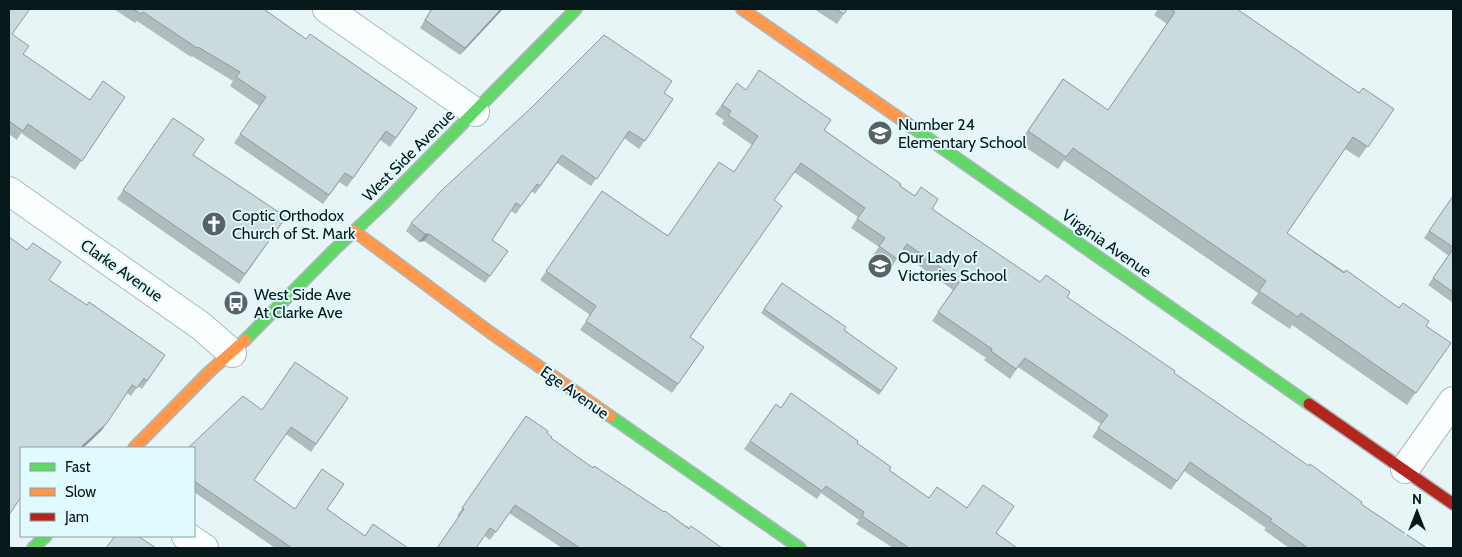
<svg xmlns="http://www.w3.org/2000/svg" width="1462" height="557" font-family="Cabin,sans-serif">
<rect width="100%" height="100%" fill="#e7f5f7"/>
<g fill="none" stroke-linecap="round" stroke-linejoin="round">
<defs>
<path id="street" d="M 327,9 L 475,112
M 9,191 L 201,326 L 232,353
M 1405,469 L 1453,401
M 186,536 L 204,548"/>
<path id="fast" d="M 912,127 L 1309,404
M 245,340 L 334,250 L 382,205 L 576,9
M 610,416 L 800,548
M 33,548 L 46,536"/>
<path id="slow" d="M 742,9 L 912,127
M 354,231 L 491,333 L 610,416
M 134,448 L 209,372 L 245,340"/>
<path id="jam" d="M 1309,404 L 1453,504"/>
</defs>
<!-- street casing -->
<use href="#street" stroke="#abb9bb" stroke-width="30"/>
<!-- fast casing -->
<use href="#fast" stroke="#abb9bb" stroke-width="14"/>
<!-- slow casing -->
<use href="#slow" stroke="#abb9bb" stroke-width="14"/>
<!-- jam casing -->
<use href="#jam" stroke="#abb9bb" stroke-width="14"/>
<!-- street -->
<use href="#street" stroke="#fbfefe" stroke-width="28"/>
<!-- fast -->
<use href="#fast" stroke="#63d668" stroke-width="11"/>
<!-- slow -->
<use href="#slow" stroke="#ff974d" stroke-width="11"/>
<!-- jam -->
<use href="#jam" stroke="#b3261e" stroke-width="11"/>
</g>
<!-- wall -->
<path fill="#afbcbe" d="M 9,9 L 12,34 L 23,54 L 90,100 L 125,97 L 75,170 L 21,133 L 17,140 L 9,134 Z
M 114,9 L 266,9 L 265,10 L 306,39 L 417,108 L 390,147 L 380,140 L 347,187 L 339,182 L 323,204 L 234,143 L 259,106 L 230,86 L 233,81 L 192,56 L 191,57 L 137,21 L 135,23 Z
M 431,9 L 503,9 L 460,55 L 420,28 Z
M 814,9 L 847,9 L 837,24 Z
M 1158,9 L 1237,9 L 1359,93 L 1394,109 L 1359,158 L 1345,149 L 1287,233 L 1451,343 L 1407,405 L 1292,325 L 1290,329 L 1251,303 L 1258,293 L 1064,160 L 1058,169 L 1019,143 L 1063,79 L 1108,110 L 1167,24 L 1154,15 Z
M 737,83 L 746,90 L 824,130 L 932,209 L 1040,282 L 1067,297 L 1174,373 L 1361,504 L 1427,548 L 1289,548 L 1264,530 L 1266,528 L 1184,471 L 1171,490 L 1092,437 L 1101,424 L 1018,367 L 1010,379 L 984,360 L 986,358 L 932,321 L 953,290 L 901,253 L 891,268 L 873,255 L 879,247 L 851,228 L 858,217 L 794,172 L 774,200 L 690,337 L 704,347 L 672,393 L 580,330 L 590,315 L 540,280 L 602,191 L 668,236 L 734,172 L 752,145 L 722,124 L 724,120 L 715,114 Z
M 664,93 L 673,99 L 639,149 L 624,138 L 591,186 L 557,163 L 535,194 L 531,191 L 516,214 L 511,211 L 492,240 L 508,251 L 485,283 L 424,241 L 419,242 L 406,231 L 411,223 Z
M 173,118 L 193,155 L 286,217 L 239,284 L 117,199 Z
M 1453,196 L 1453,303 L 1428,285 L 1449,256 L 1424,238 Z
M 49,280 L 87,305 L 165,355 L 142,389 L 138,386 L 131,396 L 127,393 L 101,431 L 83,448 L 21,448 Z
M 782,283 L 844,330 L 897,368 L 879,395 L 761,313 Z
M 348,398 L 311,452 L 286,434 L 254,480 L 295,509 L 327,509 L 365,536 L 408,548 L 275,548 L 194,492 L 194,448 Z
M 776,404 L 781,408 L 857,443 L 889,470 L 929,498 L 996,533 L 1017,548 L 893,548 L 856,524 L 859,520 L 821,493 L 817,499 L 744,449 Z
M 526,416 L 547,433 L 551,438 L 593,468 L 722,548 L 562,548 L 509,513 L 490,540 L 457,516 Z"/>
<!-- shaded-wall -->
<path fill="#8e999b" d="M 501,9 L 503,9 L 460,55 L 465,48 Z
M 425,234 L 429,234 L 424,241 L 419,242 Z
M 107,423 L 101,431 L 83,448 L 80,448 Z"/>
<!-- building -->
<path fill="#cbdbdd" stroke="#8e999b" d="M 9,9 L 30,9 L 12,34 L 29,46 L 23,54 L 90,100 L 103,81 L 125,97 L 82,161 L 28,124 L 23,131 L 9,121 Z
M 133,9 L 266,9 L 265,10 L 306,39 L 310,34 L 417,108 L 396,138 L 386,131 L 353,178 L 345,173 L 329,195 L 240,134 L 266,97 L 236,77 L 240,72 L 198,47 L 197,48 L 143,12 L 141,14 Z
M 432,9 L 501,9 L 465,48 L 425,20 Z
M 835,9 L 847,9 L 844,14 Z
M 1170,9 L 1237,9 L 1359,93 L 1363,88 L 1394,109 L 1368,147 L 1353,137 L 1287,233 L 1344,273 L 1346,270 L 1399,308 L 1403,303 L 1429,321 L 1426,326 L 1451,343 L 1416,393 L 1301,313 L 1298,317 L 1259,291 L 1266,281 L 1073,148 L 1066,157 L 1028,131 L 1063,79 L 1108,110 L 1175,12 Z
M 604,35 L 672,81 L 664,93 L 673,99 L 645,141 L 629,131 L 597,179 L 562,155 L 540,186 L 537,184 L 521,206 L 516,203 L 492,240 L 508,251 L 490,276 L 429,234 L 425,234 L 411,223 L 442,190 L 531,108 Z
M 759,70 L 831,120 L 824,130 L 901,184 L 900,186 L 915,196 L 921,187 L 938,199 L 932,209 L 1040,282 L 1046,275 L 1070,292 L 1067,297 L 1175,371 L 1174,373 L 1309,466 L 1310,464 L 1362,502 L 1361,504 L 1427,548 L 1308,548 L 1270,521 L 1272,519 L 1190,462 L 1177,481 L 1098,428 L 1108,415 L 1025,358 L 1016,369 L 991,351 L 992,349 L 938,312 L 960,281 L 907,244 L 897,259 L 879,246 L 885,238 L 857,219 L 865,208 L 801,163 L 774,200 L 782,206 L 690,337 L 704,347 L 678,384 L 586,321 L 596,306 L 546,271 L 602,191 L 668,236 L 719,162 L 734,172 L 758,136 L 728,115 L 731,111 L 722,105 L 737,83 L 746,90 Z
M 173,118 L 204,139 L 193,155 L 286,217 L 245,274 L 123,190 Z
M 1453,196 L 1453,247 L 1429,231 Z
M 9,237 L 27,250 L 33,243 L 61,262 L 49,280 L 87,305 L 89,302 L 165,355 L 147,381 L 144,378 L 137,388 L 132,385 L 107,423 L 80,448 L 21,448 L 21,497 L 9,515 Z
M 1453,249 L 1453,292 L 1433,278 Z
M 782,283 L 846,327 L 844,330 L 897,368 L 881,391 L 764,309 Z
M 295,362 L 348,398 L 316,444 L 291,427 L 254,480 L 295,509 L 322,469 L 344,484 L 327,509 L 365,536 L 373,524 L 408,548 L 292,548 L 194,481 L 194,448 L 188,448 L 243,396 L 262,410 Z
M 791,393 L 858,441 L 857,443 L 891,467 L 889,470 L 929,498 L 937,487 L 967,508 L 983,485 L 1014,506 L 996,533 L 1017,548 L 909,548 L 862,516 L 864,512 L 826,486 L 822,491 L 750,441 L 776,404 L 781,408 Z
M 526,416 L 548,431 L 547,433 L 552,437 L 551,438 L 593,468 L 594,466 L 664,512 L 665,511 L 689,529 L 691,526 L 722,548 L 580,548 L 515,505 L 496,532 L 490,528 L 476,548 L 437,548 L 464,509 L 462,508 Z
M 115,536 L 138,536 L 156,548 L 106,548 Z"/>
<!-- icons -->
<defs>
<symbol id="school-disc" viewBox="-11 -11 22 22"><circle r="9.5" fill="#556567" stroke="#e0fafe"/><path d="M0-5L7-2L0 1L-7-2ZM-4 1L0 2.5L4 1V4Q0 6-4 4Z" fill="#fff"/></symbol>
<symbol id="church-disc" viewBox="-11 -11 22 22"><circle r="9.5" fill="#556567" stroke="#e0fafe"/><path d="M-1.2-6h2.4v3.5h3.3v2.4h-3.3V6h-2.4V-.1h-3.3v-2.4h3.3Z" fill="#fff"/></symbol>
<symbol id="bus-disc" viewBox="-11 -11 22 22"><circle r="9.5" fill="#556567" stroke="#e0fafe"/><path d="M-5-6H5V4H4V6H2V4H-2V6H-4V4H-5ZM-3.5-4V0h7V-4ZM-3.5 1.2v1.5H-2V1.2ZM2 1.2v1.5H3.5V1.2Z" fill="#fff"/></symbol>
</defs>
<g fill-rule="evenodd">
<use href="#school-disc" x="866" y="119" width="28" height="28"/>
<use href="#church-disc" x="200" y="210" width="28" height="28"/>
<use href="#school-disc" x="866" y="252" width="28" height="28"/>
<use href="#bus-disc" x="222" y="289" width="28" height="28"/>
</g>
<g text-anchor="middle" stroke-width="4" stroke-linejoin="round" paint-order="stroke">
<!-- poi labels -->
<g font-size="16" fill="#07181a" stroke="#e0fafe" text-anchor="start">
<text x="898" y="130">Number 24<tspan x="898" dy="18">Elementary School</tspan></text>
<text x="232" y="221">Coptic Orthodox<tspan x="232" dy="18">Church of St. Mark</tspan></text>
<text x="898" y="263">Our Lady of<tspan x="898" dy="18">Victories School</tspan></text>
<text x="254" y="300">West Side Ave<tspan x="254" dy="18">At Clarke Ave</tspan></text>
</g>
<!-- street labels -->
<g font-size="16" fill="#07181a" stroke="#e0fafe">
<text transform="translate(408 155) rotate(-45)" y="6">West Side Avenue</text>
<text transform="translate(1107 243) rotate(35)" y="6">Virginia Avenue</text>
<text transform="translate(122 270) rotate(35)" y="6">Clarke Avenue</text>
<text transform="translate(575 392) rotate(35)" y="6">Ege Avenue</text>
</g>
</g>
<!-- border -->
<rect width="1462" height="557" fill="none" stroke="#07181a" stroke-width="20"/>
<!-- legend -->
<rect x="20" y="447" width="175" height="90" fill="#e0fafe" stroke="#89a0a3"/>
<rect x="30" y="463" width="25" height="8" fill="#63d668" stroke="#89a0a3"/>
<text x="65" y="472" font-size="15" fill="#07181a">Fast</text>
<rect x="30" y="488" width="25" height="8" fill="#ff974d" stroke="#89a0a3"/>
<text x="65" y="497" font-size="15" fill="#07181a">Slow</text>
<rect x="30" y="513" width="25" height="8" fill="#b3261e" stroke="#89a0a3"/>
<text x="65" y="522" font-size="15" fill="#07181a">Jam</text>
<!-- north arrow -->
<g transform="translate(1417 512)" stroke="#e0fafe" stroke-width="4" paint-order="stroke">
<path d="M0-4L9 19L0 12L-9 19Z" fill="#07181a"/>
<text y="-8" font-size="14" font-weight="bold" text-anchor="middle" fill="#07181a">N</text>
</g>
</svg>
